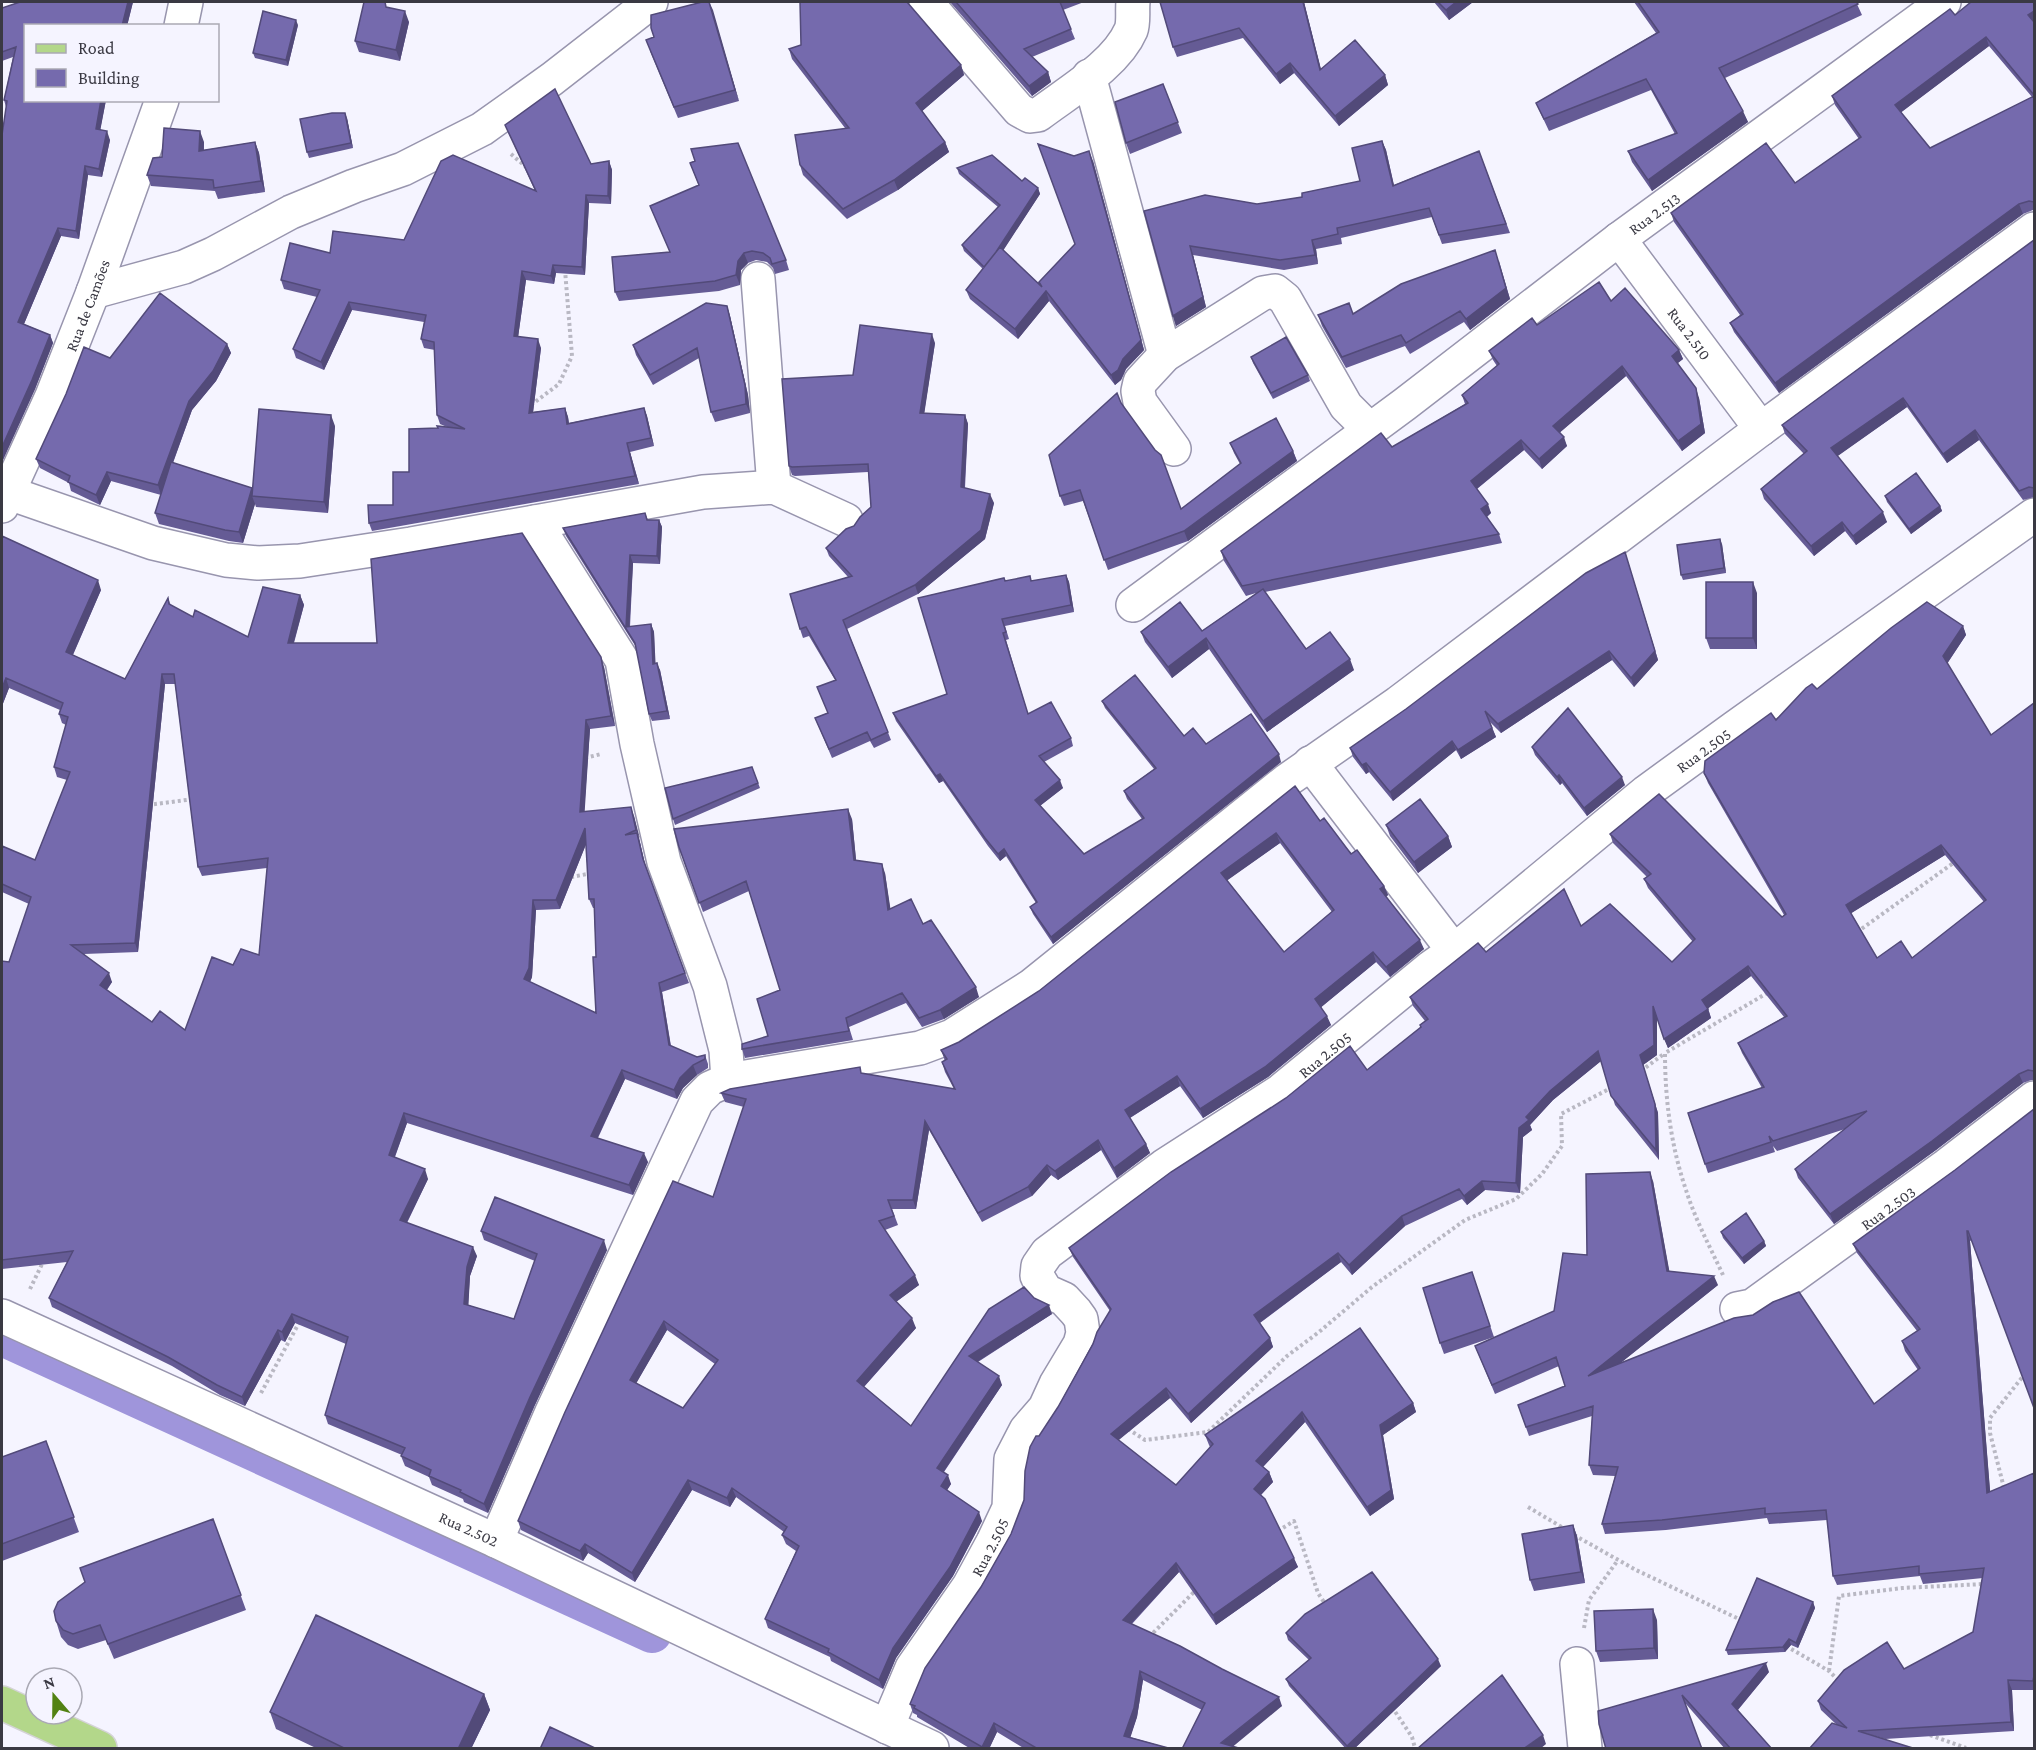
<svg xmlns="http://www.w3.org/2000/svg" width="2036" height="1750" font-family="'Crimson Pro',serif">
<rect width="100%" height="100%" fill="#f5f4ff"/>
<g fill="none" stroke-linecap="round" stroke-linejoin="round">
<!-- canal -->
<path stroke="#9f95db" stroke-width="40" d="M 2,1336 L 652,1633"/>
<defs>
<g id="street">
<path d="M 926,2 L 1019,110 L 1030,116 L 1038,115 C 1068,92 1116,65 1131,30 C 1134,22 1132,10 1133,2"/>
<path d="M 181,26 L 186,2"/>
<path d="M 1089,76 L 1165,355"/>
<path id="s1" d="M 1619,239 L 1761,429"/>
<path d="M 758,279 L 774,487"/>
<path d="M 93,292 L 184,267 L 213,254 L 291,212 L 354,186 L 403,169 L 482,129 L 552,79 L 651,2"/>
<path d="M 1174,449 L 1140,402 L 1138,391 L 1140,382 L 1165,355 L 1263,293 L 1275,291 L 1285,299 L 1346,406 L 1369,429"/>
<path d="M 9,493 L 153,543 L 226,560 L 258,563 L 300,561 L 411,544 L 703,492 L 774,487 L 846,520"/>
<path id="s2" d="M 2,506 L 52,396 L 93,292 L 162,100"/>
<path d="M 535,522 L 622,660 L 637,744 L 664,862 L 710,986 L 726,1050 L 728,1080"/>
<path id="s3" d="M 1133,605 L 1405,404 L 1619,239 L 1944,2"/>
<path d="M 1310,763 L 1454,951"/>
<path id="s4" d="M 1737,1309 L 1752,1306 L 1947,1165 L 2034,1098"/>
<path id="s5" d="M 2,1316 L 496,1541 L 932,1748"/>
<path d="M 496,1541 L 551,1414 L 697,1101 L 710,1088 L 728,1080 L 920,1048 L 952,1036 L 1031,986 L 1286,781 L 1398,703 L 1761,429 L 2034,229"/>
<path d="M 1577,1664 L 1585,1748"/>
<path id="s6" d="M 887,1727 L 912,1668 L 969,1586 L 993,1542 L 1009,1508 L 1011,1459 L 1026,1430 L 1045,1408 L 1056,1384 L 1080,1344 L 1083,1333 L 1081,1319 L 1076,1312 L 1064,1299 L 1046,1291 L 1037,1276 L 1038,1266 L 1047,1253 L 1164,1166 L 1279,1092 L 1430,968 L 1454,951 L 1646,792 L 1734,728 L 2034,515"/>
</g>
<path id="primary" d="M 2,1703 L 100,1748"/>
</defs>
<!-- street casing -->
<use href="#street" stroke="#9895ae" stroke-width="36"/>
<!-- primary casing -->
<use href="#primary" stroke="#d4d3d6" stroke-width="36"/>
<!-- path -->
<path stroke="#b9b8c3" stroke-width="4" stroke-dasharray="3 3" stroke-linecap="butt" d="M 511,154 L 526,167
M 531,405 L 559,384 L 572,356 L 565,270
M 585,758 L 601,754
M 148,805 L 194,799
M 571,877 L 593,873
M 1857,932 L 1956,861
M 1641,1071 L 1665,1053
M 1723,1275 C 1710,1247 1695,1219 1686,1190 C 1671,1146 1665,1100 1665,1053 L 1769,992
M 30,1289 L 44,1260
M 261,1393 L 300,1321
M 1128,1429 L 1145,1440 L 1208,1432 L 1287,1356 L 1319,1332 L 1372,1287 L 1465,1220 L 1516,1199 L 1542,1174 L 1562,1146 L 1561,1114 L 1611,1088
M 2004,1488 L 1990,1433 L 1990,1418 L 2024,1375
M 1528,1507 L 1565,1529
M 1278,1531 L 1294,1521 L 1318,1593 L 1326,1605
M 1574,1535 L 1636,1570 L 1741,1620
M 1584,1628 L 1589,1600 L 1618,1560
M 1149,1637 L 1197,1589
M 1786,1646 L 1829,1671 L 1840,1682
M 1829,1671 L 1839,1596 L 1902,1588 L 1984,1584
M 1392,1707 L 1412,1737 L 1415,1748
M 1930,1735 L 1966,1748"/>
<!-- street -->
<use href="#street" stroke="#fff" stroke-width="33"/>
<!-- primary -->
<use href="#primary" stroke="#b3d78a" stroke-width="33"/>
</g>
<!-- wall -->
<path fill="#655b95" fill-rule="evenodd" d="M 20,2 L 133,2 L 127,26 L 26,26 L 106,100 L 100,130 L 110,140 L 102,177 L 88,175 L 79,239 L 61,236 L 24,324 L 50,335 L 53,343 L 35,389 L 2,462 L 6,107 L 4,100 L 13,57 L 2,61 L 2,8 Z
M 709,2 L 739,101 L 678,118 L 650,51 L 654,37 Z
M 908,2 L 908,4 L 961,65 L 964,75 L 922,111 L 945,142 L 949,152 L 898,190 L 847,219 L 803,175 L 800,165 L 845,128 L 792,59 L 789,49 L 801,45 Z
M 950,2 L 1084,2 L 1063,10 L 1075,39 L 1032,57 L 1048,72 L 1051,82 L 1032,96 Z
M 1304,2 L 1321,70 L 1385,75 L 1388,85 L 1339,126 L 1294,73 L 1280,84 L 1243,38 L 1177,57 L 1173,47 Z
M 1434,2 L 1473,2 L 1449,20 Z
M 1634,2 L 1856,2 L 1862,15 L 1725,78 L 1748,122 L 1652,191 L 1632,162 L 1628,151 L 1675,134 L 1651,90 L 1549,131 L 1541,114 L 1536,103 L 1656,33 Z
M 2034,2 L 2034,211 L 2033,210 L 2023,214 L 1779,393 L 1734,332 L 1730,323 L 1740,315 L 1674,222 L 1671,213 L 1795,183 L 1859,139 L 1835,105 L 1832,96 L 1955,15 ZM 1989,46 L 2032,97 L 1930,148 L 1901,112 Z
M 387,7 L 409,22 L 400,61 L 359,52 L 355,41 Z
M 298,25 L 288,66 L 255,58 L 253,53 Z
M 1163,84 L 1182,133 L 1130,154 L 1126,143 Z
M 347,118 L 353,148 L 309,158 L 307,152 Z
M 505,125 L 591,164 L 609,161 L 612,170 L 611,204 L 589,203 L 585,275 L 556,273 L 554,284 L 526,280 L 518,337 L 541,348 L 533,412 L 565,408 L 568,417 L 569,423 L 644,408 L 647,416 L 654,446 L 630,452 L 639,484 L 372,531 L 369,523 L 393,505 L 409,472 L 438,428 L 447,427 L 440,424 L 437,415 L 435,350 L 424,348 L 421,339 L 424,322 L 352,310 L 324,370 L 296,358 L 293,349 L 317,297 L 284,289 L 281,280 L 330,253 L 404,240 L 535,191 Z
M 1382,141 L 1386,150 L 1394,185 L 1479,151 L 1510,233 L 1442,244 L 1432,217 L 1341,238 L 1342,244 L 1316,249 L 1318,264 L 1284,270 L 1193,255 L 1206,307 L 1176,326 L 1173,316 L 1144,211 L 1257,204 L 1302,197 L 1360,181 Z
M 204,142 L 204,150 L 255,142 L 259,153 L 265,192 L 218,199 L 215,191 L 151,186 L 147,175 L 162,157 Z
M 1074,156 L 1093,161 L 1144,350 L 1126,369 L 1121,380 L 1115,385 L 1049,301 L 1018,339 L 970,299 L 966,290 L 983,269 L 964,251 L 962,245 L 998,207 L 959,174 L 957,168 L 1022,181 L 1038,188 L 1040,194 L 1003,250 L 1039,284 L 1075,244 Z
M 690,163 L 786,260 L 789,270 L 775,274 L 773,268 L 767,262 L 756,260 L 748,263 L 741,270 L 740,285 L 719,291 L 619,301 L 615,292 L 670,252 L 650,206 L 699,186 Z
M 2034,240 L 2034,497 L 2023,500 L 1979,440 L 1947,463 L 1907,407 L 1837,456 L 1887,522 L 1856,545 L 1845,531 L 1814,556 L 1764,499 L 1761,489 L 1804,454 L 1785,434 L 1782,425 Z
M 1499,261 L 1510,299 L 1470,330 L 1464,322 L 1410,354 L 1405,346 L 1346,368 L 1322,326 L 1318,315 L 1353,314 Z
M 1611,301 L 1679,350 L 1683,359 L 1678,363 L 1699,398 L 1705,433 L 1682,451 L 1626,376 L 1560,432 L 1567,446 L 1542,469 L 1524,450 L 1477,489 L 1491,513 L 1487,517 L 1499,534 L 1502,543 L 1265,592 L 1306,649 L 1354,670 L 1267,732 L 1209,649 L 1172,678 L 1145,642 L 1141,632 L 1202,631 L 1256,593 L 1246,596 L 1224,561 L 1221,551 L 1392,447 L 1465,404 L 1462,395 L 1497,366 L 1493,360 L 1489,351 L 1537,325 Z
M 727,306 L 730,316 L 748,395 L 750,413 L 715,422 L 711,412 L 699,358 L 653,385 L 636,355 L 633,345 Z
M 935,343 L 924,413 L 965,415 L 968,424 L 965,488 L 994,503 L 985,539 L 918,594 L 847,629 L 891,740 L 874,748 L 870,741 L 832,758 L 815,718 L 827,713 L 835,680 L 809,636 L 803,638 L 800,629 L 848,577 L 829,556 L 826,548 L 854,526 L 871,507 L 868,472 L 795,476 L 792,475 L 789,466 L 853,375 Z
M 227,344 L 231,353 L 216,381 L 192,410 L 173,463 L 252,488 L 335,426 L 328,513 L 256,507 L 255,504 L 243,543 L 229,541 L 159,524 L 155,513 L 161,495 L 111,481 L 100,505 L 71,491 L 69,483 L 40,468 L 36,459 L 110,358 Z
M 1251,357 L 1308,375 L 1310,381 L 1273,399 L 1253,363 Z
M 1121,403 L 1181,509 L 1240,464 L 1234,453 L 1230,443 L 1293,451 L 1297,461 L 1188,541 L 1108,570 L 1083,501 L 1064,506 L 1060,496 Z
M 1885,496 L 1940,506 L 1942,511 L 1911,534 L 1887,502 Z
M 645,513 L 648,520 L 659,520 L 662,527 L 660,564 L 633,563 L 630,627 L 651,624 L 654,632 L 655,663 L 660,670 L 670,719 L 652,721 L 649,714 L 636,647 L 566,536 L 563,528 Z
M 2,536 L 101,590 L 73,655 L 125,679 L 168,598 L 171,606 L 193,617 L 248,637 L 300,595 L 304,605 L 294,643 L 604,667 L 615,726 L 590,729 L 584,812 L 634,816 L 646,868 L 689,983 L 662,992 L 671,1046 L 697,1057 L 705,1055 L 708,1064 L 708,1068 L 697,1075 L 683,1088 L 677,1099 L 625,1079 L 598,1138 L 648,1162 L 633,1195 L 407,1123 L 395,1157 L 428,1179 L 407,1223 L 477,1256 L 470,1276 L 468,1305 L 514,1319 L 535,1261 L 484,1240 L 481,1231 L 607,1250 L 534,1407 L 488,1513 L 464,1502 L 463,1499 L 432,1485 L 429,1477 L 405,1466 L 401,1456 L 402,1455 L 328,1424 L 325,1415 L 346,1344 L 295,1323 L 285,1342 L 281,1340 L 245,1406 L 220,1395 L 172,1366 L 52,1307 L 49,1298 L 67,1262 L 2,1269 L 2,961 L 9,962 L 29,904 L 2,892 L 2,846 L 35,860 L 67,780 L 57,777 L 54,767 L 66,725 L 62,723 L 59,714 L 60,710 L 9,688 L 2,706 ZM 165,684 L 175,684 L 198,867 L 202,876 L 267,868 L 259,955 L 233,965 L 185,1030 L 152,1022 L 107,990 L 112,982 L 84,954 L 138,952 ZM 586,844 L 589,899 L 593,908 L 594,908 L 596,957 L 596,1013 L 530,982 L 532,977 L 536,910 L 560,909 Z
M 1722,544 L 1726,573 L 1683,580 L 1681,575 Z
M 1625,552 L 1658,660 L 1634,687 L 1612,660 L 1501,733 L 1490,722 L 1496,737 L 1461,759 L 1456,750 L 1393,801 L 1369,772 L 1366,774 L 1353,757 L 1350,748 L 1406,709 Z
M 1066,575 L 1069,582 L 1074,612 L 1005,626 L 1009,639 L 1006,640 L 1028,714 L 1071,738 L 1073,746 L 1044,762 L 1063,788 L 1040,806 L 1084,854 L 1142,819 L 1127,799 L 1124,791 L 1154,769 L 1105,708 L 1102,701 L 1184,736 L 1206,744 L 1281,762 L 1053,944 L 1033,914 L 1030,907 L 1036,903 L 1006,856 L 1000,861 L 988,846 L 943,781 L 939,783 L 896,721 L 893,713 L 947,694 L 1006,581 L 1032,581 Z
M 1757,593 L 1757,649 L 1710,649 L 1706,638 Z
M 1963,626 L 1966,635 L 1947,664 L 1991,735 L 2034,703 L 2034,1080 L 2031,1080 L 2023,1083 L 1936,1150 L 1834,1224 L 1798,1178 L 1795,1169 L 1845,1129 L 1777,1151 L 1773,1146 L 1775,1152 L 1708,1173 L 1705,1164 L 1762,1088 L 1742,1053 L 1738,1043 L 1784,1017 L 1751,976 L 1708,1008 L 1711,1018 L 1668,1048 L 1657,1017 L 1657,1055 L 1643,1065 L 1658,1113 L 1659,1160 L 1615,1105 L 1601,1061 L 1553,1100 L 1530,1125 L 1532,1130 L 1523,1137 L 1520,1193 L 1485,1190 L 1467,1205 L 1462,1199 L 1405,1226 L 1352,1275 L 1341,1262 L 1260,1323 L 1270,1338 L 1273,1347 L 1191,1423 L 1170,1398 L 1118,1440 L 1176,1485 L 1210,1447 L 1209,1445 L 1205,1435 L 1360,1328 L 1413,1403 L 1416,1412 L 1383,1435 L 1394,1499 L 1370,1516 L 1305,1422 L 1263,1467 L 1269,1472 L 1273,1482 L 1261,1495 L 1298,1567 L 1216,1625 L 1179,1572 L 1132,1624 L 1282,1706 L 1182,1749 L 1202,1710 L 1143,1680 L 1137,1717 L 1130,1737 L 1172,1749 L 1025,1749 L 997,1732 L 989,1749 L 971,1749 L 917,1717 L 917,1715 L 913,1713 L 910,1704 L 981,1587 L 1011,1534 L 1024,1500 L 1039,1436 L 1058,1407 L 1110,1311 L 1073,1257 L 1069,1248 L 1367,1070 L 1421,1028 L 1420,1025 L 1425,1021 L 1413,1006 L 1410,997 L 1486,952 L 1581,926 L 1672,962 L 1693,942 L 1648,888 L 1644,879 L 1647,877 L 1613,843 L 1610,834 L 1782,917 L 1784,915 L 1708,783 L 1704,773 L 1817,689 ZM 1945,855 L 1984,902 L 1912,958 L 1877,958 L 1851,913 Z
M 1532,747 L 1625,785 L 1587,816 L 1562,783 L 1560,785 L 1535,755 Z
M 752,767 L 760,788 L 675,825 L 673,819 Z
M 1295,786 L 1320,821 L 1384,886 L 1388,895 L 1386,897 L 1424,949 L 1390,977 L 1376,962 L 1321,1007 L 1331,1025 L 1268,1077 L 1203,1118 L 1180,1086 L 1130,1118 L 1146,1144 L 1150,1153 L 1117,1178 L 1101,1150 L 1058,1180 L 1051,1175 L 1032,1196 L 982,1222 L 929,1130 L 916,1209 L 892,1209 L 898,1225 L 885,1230 L 919,1285 L 896,1302 L 916,1328 L 864,1387 L 911,1426 L 1034,1298 L 1052,1314 L 978,1362 L 1002,1385 L 944,1472 L 951,1484 L 947,1490 L 982,1521 L 953,1576 L 896,1658 L 883,1689 L 831,1661 L 830,1657 L 768,1628 L 765,1619 L 796,1551 L 786,1544 L 782,1535 L 784,1532 L 736,1497 L 730,1507 L 692,1490 L 635,1582 L 588,1553 L 583,1561 L 521,1530 L 518,1521 L 713,1197 L 744,1107 L 725,1102 L 721,1093 L 862,1073 L 954,1089 L 945,1072 L 942,1062 L 945,1061 L 941,1050 L 959,1042 L 1039,991 ZM 1280,843 L 1332,912 L 1284,952 L 1227,880 ZM 667,1330 L 715,1364 L 683,1408 L 636,1383 Z
M 852,819 L 856,860 L 885,873 L 890,909 L 923,924 L 979,997 L 944,1019 L 922,1027 L 906,1003 L 849,1027 L 853,1040 L 745,1058 L 742,1049 L 768,1036 L 780,990 L 749,891 L 703,912 L 679,847 Z
M 1386,825 L 1448,836 L 1452,847 L 1418,873 L 1390,836 Z
M 1955,1170 L 1972,1240 L 1970,1241 L 1990,1492 L 2034,1473 L 2034,1690 L 2012,1690 L 2014,1731 L 1885,1739 L 1837,1725 L 1821,1710 L 1818,1701 L 1904,1669 L 1973,1632 L 1983,1578 L 1923,1584 L 1920,1576 L 1837,1585 L 1833,1576 L 1827,1520 L 1769,1524 L 1767,1518 L 1666,1530 L 1605,1534 L 1602,1524 L 1615,1476 L 1593,1475 L 1589,1465 L 1592,1416 L 1529,1436 L 1518,1405 L 1565,1386 L 1559,1366 L 1495,1394 L 1475,1346 L 1554,1311 L 1587,1255 L 1653,1181 L 1669,1271 L 1718,1285 L 1619,1364 L 1874,1404 L 1918,1370 L 1905,1351 L 1902,1341 L 1917,1331 L 1857,1253 L 1853,1244 Z
M 1721,1232 L 1764,1241 L 1766,1246 L 1744,1264 L 1723,1238 Z
M 1472,1272 L 1494,1337 L 1444,1354 L 1440,1343 Z
M 46,1441 L 79,1532 L 2,1561 L 2,1457 Z
M 213,1519 L 246,1610 L 114,1659 L 106,1640 L 78,1649 L 68,1645 L 61,1637 L 56,1621 L 85,1582 Z
M 1573,1525 L 1577,1536 L 1585,1583 L 1534,1591 L 1530,1580 Z
M 1813,1602 L 1815,1608 L 1798,1648 L 1791,1645 L 1785,1652 L 1728,1655 L 1726,1650 Z
M 1657,1620 L 1658,1659 L 1600,1662 L 1596,1651 Z
M 1286,1633 L 1441,1666 L 1354,1749 L 1346,1749 L 1289,1686 L 1286,1679 L 1309,1660 L 1288,1640 Z
M 1769,1672 L 1738,1710 L 1772,1749 L 1725,1749 L 1686,1704 L 1598,1711 Z
M 484,1694 L 490,1710 L 471,1749 L 318,1749 L 276,1729 L 270,1712 Z"/>
<!-- shaded-wall -->
<path fill="#524a79" d="M 128,2 L 133,2 L 127,26 L 122,26 Z
M 709,2 L 713,10 L 739,101 L 735,90 Z
M 1303,2 L 1304,2 L 1324,81 L 1320,70 Z
M 1456,2 L 1473,2 L 1449,20 L 1446,10 Z
M 405,11 L 409,22 L 400,61 L 396,50 Z
M 2034,11 L 2034,22 L 2028,15 Z
M 296,20 L 298,25 L 288,66 L 286,60 Z
M 1986,37 L 1989,46 L 1899,114 L 1895,105 Z
M 1290,63 L 1294,73 L 1280,84 L 1276,74 Z
M 961,65 L 964,75 L 920,113 L 916,103 Z
M 1048,72 L 1051,82 L 1032,96 L 1029,86 Z
M 1385,75 L 1388,85 L 1339,126 L 1335,116 Z
M 101,100 L 106,100 L 99,137 L 96,129 Z
M 1743,111 L 1748,122 L 1652,191 L 1648,180 Z
M 345,113 L 347,118 L 353,148 L 351,143 Z
M 107,131 L 110,140 L 102,177 L 99,169 Z
M 200,131 L 204,142 L 203,162 L 199,151 Z
M 1382,141 L 1386,150 L 1396,195 L 1393,186 Z
M 255,142 L 259,153 L 265,192 L 261,181 Z
M 945,142 L 949,152 L 898,190 L 894,180 Z
M 1089,151 L 1093,161 L 1144,350 L 1126,369 L 1121,380 L 1115,385 L 1111,375 Z
M 609,161 L 612,170 L 611,204 L 608,196 Z
M 85,166 L 88,175 L 79,239 L 76,231 Z
M 1038,188 L 1040,194 L 988,274 L 986,268 Z
M 586,195 L 589,203 L 585,275 L 582,267 Z
M 2019,204 L 2023,214 L 1779,393 L 1775,383 Z
M 58,228 L 61,236 L 21,331 L 18,322 Z
M 1312,240 L 1316,249 L 1318,264 L 1315,255 Z
M 1190,246 L 1193,255 L 1206,307 L 1176,326 L 1173,316 Z
M 1495,250 L 1510,299 L 1470,330 L 1466,319 Z
M 744,253 L 748,263 L 741,270 L 740,285 L 736,275 L 738,261 Z
M 553,265 L 556,273 L 554,284 L 551,276 Z
M 522,271 L 526,280 L 517,345 L 514,336 Z
M 1046,291 L 1049,301 L 1018,339 L 1015,329 Z
M 349,302 L 352,310 L 324,370 L 321,362 Z
M 727,306 L 730,316 L 748,395 L 750,413 L 746,404 Z
M 932,334 L 935,343 L 923,422 L 920,413 Z
M 50,335 L 53,343 L 35,389 L 2,462 L 2,447 Z
M 538,339 L 541,348 L 532,421 L 529,413 Z
M 227,344 L 231,353 L 216,381 L 192,410 L 161,495 L 158,485 L 189,401 Z
M 1679,350 L 1683,359 L 1675,365 L 1672,356 Z
M 1622,366 L 1626,376 L 1557,435 L 1553,426 Z
M 1696,388 L 1699,398 L 1705,433 L 1682,451 L 1678,441 Z
M 1903,398 L 1907,407 L 1835,458 L 1831,448 Z
M 565,408 L 568,417 L 570,432 L 567,424 Z
M 644,408 L 647,416 L 654,446 L 651,438 Z
M 331,415 L 335,426 L 328,513 L 324,502 Z
M 965,415 L 968,424 L 964,496 L 961,487 Z
M 1975,430 L 1979,440 L 1947,463 L 1943,454 Z
M 1564,437 L 1567,446 L 1542,469 L 1539,459 Z
M 1521,440 L 1524,450 L 1474,491 L 1471,481 Z
M 627,443 L 630,452 L 639,484 L 635,476 Z
M 1293,451 L 1297,461 L 1188,541 L 1184,531 Z
M 107,472 L 111,481 L 100,505 L 96,495 Z
M 252,488 L 252,496 L 255,504 L 243,543 L 239,532 Z
M 990,494 L 994,503 L 985,539 L 918,594 L 915,585 Z
M 1488,504 L 1491,513 L 1485,518 L 1481,509 Z
M 1940,506 L 1942,511 L 1911,534 L 1909,529 Z
M 1883,512 L 1887,522 L 1856,545 L 1853,536 Z
M 659,520 L 662,527 L 660,564 L 657,556 Z
M 1842,522 L 1845,531 L 1814,556 L 1811,546 Z
M 1720,539 L 1722,544 L 1726,573 L 1724,568 Z
M 1625,552 L 1658,660 L 1634,687 L 1631,678 Z
M 630,555 L 633,563 L 629,633 L 626,627 Z
M 1066,575 L 1069,582 L 1074,612 L 1071,605 Z
M 98,580 L 101,590 L 70,661 L 66,652 Z
M 1753,582 L 1757,593 L 1757,649 L 1753,638 Z
M 300,595 L 304,605 L 291,652 L 288,643 Z
M 651,624 L 654,632 L 656,672 L 653,664 Z
M 1963,626 L 1966,635 L 1946,665 L 1943,656 Z
M 1206,638 L 1209,649 L 1172,678 L 1168,667 Z
M 1609,651 L 1612,660 L 1501,733 L 1498,724 Z
M 601,657 L 604,667 L 615,726 L 611,716 Z
M 1350,659 L 1354,670 L 1267,732 L 1263,721 Z
M 657,663 L 660,670 L 670,719 L 667,711 Z
M 162,674 L 165,684 L 138,952 L 135,943 Z
M 6,678 L 9,688 L 2,706 L 2,688 Z
M 586,720 L 590,729 L 584,822 L 580,812 Z
M 1492,728 L 1496,737 L 1461,759 L 1458,750 Z
M 1452,741 L 1456,750 L 1393,801 L 1390,792 Z
M 1279,754 L 1281,762 L 1053,944 L 1051,937 Z
M 1366,763 L 1369,772 L 1366,774 L 1362,765 Z
M 940,774 L 943,781 L 939,783 L 936,776 Z
M 1559,775 L 1562,783 L 1560,785 L 1557,777 Z
M 1622,777 L 1625,785 L 1587,816 L 1584,808 Z
M 1060,780 L 1063,788 L 1037,808 L 1035,800 Z
M 631,807 L 634,816 L 640,839 L 636,830 Z
M 848,809 L 852,819 L 857,869 L 854,860 Z
M 585,828 L 589,837 L 560,909 L 556,900 Z
M 637,833 L 640,843 L 646,869 L 643,859 Z
M 1276,833 L 1280,843 L 1225,882 L 1221,873 Z
M 1448,836 L 1452,847 L 1418,873 L 1414,862 Z
M 1941,845 L 1945,855 L 1850,914 L 1846,905 Z
M 1004,849 L 1006,856 L 1000,861 L 998,854 Z
M 882,864 L 885,873 L 892,919 L 888,910 Z
M 1384,886 L 1388,895 L 1383,899 L 1380,889 Z
M 533,900 L 536,910 L 532,977 L 527,989 L 524,979 Z
M 1420,940 L 1424,949 L 1390,977 L 1386,967 Z
M 1373,952 L 1376,962 L 1319,1009 L 1315,999 Z
M 1748,966 L 1751,976 L 1706,1010 L 1702,1000 Z
M 109,973 L 112,982 L 103,995 L 100,985 Z
M 659,983 L 662,992 L 672,1054 L 669,1045 Z
M 976,987 L 979,997 L 944,1019 L 940,1010 Z
M 1653,1006 L 1657,1016 L 1657,1055 L 1643,1065 L 1658,1113 L 1659,1160 L 1656,1150 L 1640,1055 Z
M 1708,1009 L 1711,1018 L 1668,1048 L 1664,1039 Z
M 1327,1016 L 1331,1025 L 1268,1077 L 1203,1118 L 1200,1109 Z
M 1598,1051 L 1601,1061 L 1553,1100 L 1530,1125 L 1532,1130 L 1523,1137 L 1520,1193 L 1516,1183 L 1519,1128 L 1526,1117 L 1550,1091 Z
M 693,1065 L 697,1075 L 683,1088 L 677,1099 L 674,1090 L 680,1078 Z
M 622,1070 L 625,1079 L 594,1145 L 591,1136 Z
M 2019,1074 L 2023,1083 L 1936,1150 L 1834,1224 L 1830,1214 Z
M 1177,1076 L 1180,1086 L 1128,1119 L 1125,1110 Z
M 404,1113 L 407,1123 L 392,1164 L 389,1155 Z
M 925,1121 L 929,1130 L 916,1209 L 913,1200 Z
M 1098,1140 L 1101,1150 L 1058,1180 L 1055,1171 Z
M 1146,1144 L 1150,1153 L 1117,1178 L 1114,1168 Z
M 644,1153 L 648,1162 L 633,1195 L 629,1185 Z
M 1047,1165 L 1051,1175 L 1032,1196 L 1028,1187 Z
M 425,1169 L 428,1179 L 403,1230 L 400,1220 Z
M 1650,1172 L 1653,1181 L 1671,1280 L 1667,1271 Z
M 1482,1181 L 1485,1190 L 1467,1205 L 1464,1196 Z
M 1402,1216 L 1405,1226 L 1352,1275 L 1349,1265 Z
M 1967,1231 L 1970,1241 L 1991,1502 L 1987,1493 Z
M 604,1240 L 607,1250 L 534,1407 L 488,1513 L 484,1504 L 530,1397 Z
M 1764,1241 L 1766,1246 L 1744,1264 L 1742,1258 Z
M 473,1247 L 477,1256 L 470,1276 L 468,1313 L 464,1304 L 467,1267 Z
M 1338,1253 L 1341,1262 L 1258,1324 L 1254,1315 Z
M 915,1275 L 919,1285 L 893,1304 L 890,1295 Z
M 1714,1276 L 1718,1285 L 1592,1386 L 1588,1376 Z
M 1049,1305 L 1052,1314 L 972,1365 L 969,1356 Z
M 292,1314 L 295,1323 L 285,1342 L 282,1332 Z
M 912,1318 L 916,1328 L 860,1391 L 857,1381 Z
M 664,1321 L 667,1330 L 633,1389 L 630,1380 Z
M 278,1330 L 281,1340 L 245,1406 L 242,1397 Z
M 1270,1338 L 1273,1347 L 1191,1423 L 1188,1414 Z
M 999,1376 L 1002,1385 L 940,1477 L 937,1468 Z
M 1166,1388 L 1170,1398 L 1114,1444 L 1111,1434 Z
M 1413,1403 L 1416,1412 L 1383,1435 L 1394,1499 L 1370,1516 L 1367,1507 L 1380,1425 Z
M 1302,1412 L 1305,1422 L 1260,1470 L 1256,1461 Z
M 1269,1472 L 1273,1482 L 1257,1499 L 1254,1489 Z
M 948,1475 L 951,1484 L 944,1495 L 941,1486 Z
M 688,1480 L 692,1490 L 635,1582 L 632,1573 Z
M 732,1488 L 736,1497 L 730,1507 L 727,1498 Z
M 979,1512 L 982,1521 L 953,1576 L 896,1658 L 883,1689 L 879,1680 L 893,1648 Z
M 1573,1525 L 1577,1536 L 1585,1583 L 1581,1572 Z
M 585,1544 L 588,1553 L 583,1561 L 580,1551 Z
M 1294,1558 L 1298,1567 L 1216,1625 L 1213,1615 Z
M 1176,1563 L 1179,1572 L 1126,1629 L 1123,1620 Z
M 1813,1602 L 1815,1608 L 1798,1648 L 1796,1643 Z
M 1653,1609 L 1657,1620 L 1658,1659 L 1654,1648 Z
M 1789,1639 L 1791,1645 L 1785,1652 L 1783,1647 Z
M 1438,1659 L 1441,1666 L 1354,1749 L 1348,1749 L 1347,1746 Z
M 1766,1663 L 1769,1672 L 1735,1713 L 1732,1704 Z
M 1140,1671 L 1143,1680 L 1137,1717 L 1128,1745 L 1124,1736 Z
M 2008,1680 L 2012,1690 L 2014,1731 L 2011,1722 Z
M 484,1694 L 490,1710 L 471,1749 L 458,1749 Z
M 1279,1697 L 1282,1706 L 1230,1749 L 1221,1743 Z
M 994,1723 L 997,1732 L 989,1749 L 983,1749 L 982,1747 Z
M 1543,1735 L 1546,1744 L 1540,1749 L 1523,1749 Z"/>
<!-- building -->
<path fill="#756aad" stroke="#524a79" stroke-width="1.5" fill-rule="evenodd" d="M 20,2 L 128,2 L 122,26 L 26,26 L 26,100 L 101,100 L 96,129 L 107,131 L 99,169 L 85,166 L 76,231 L 58,228 L 18,322 L 50,335 L 32,380 L 2,447 L 2,135 L 7,101 L 4,100 L 16,47 L 2,52 L 2,8 Z
M 364,2 L 385,2 L 386,7 L 405,11 L 396,50 L 355,41 Z
M 702,2 L 709,2 L 735,90 L 674,107 L 646,40 L 654,37 L 651,28 L 651,15 Z
M 800,2 L 907,2 L 961,65 L 916,103 L 945,142 L 894,180 L 843,209 L 800,165 L 795,135 L 849,128 L 789,49 L 801,45 Z
M 956,2 L 1060,2 L 1071,29 L 1024,49 L 1048,72 L 1029,86 Z
M 1160,2 L 1303,2 L 1320,70 L 1355,40 L 1385,75 L 1335,116 L 1290,63 L 1276,74 L 1239,28 L 1173,47 Z
M 1438,2 L 1456,2 L 1446,10 Z
M 1638,2 L 1856,2 L 1858,4 L 1719,68 L 1743,111 L 1648,180 L 1628,151 L 1677,133 L 1646,79 L 1544,119 L 1536,103 L 1659,32 Z
M 1971,2 L 2034,2 L 2034,11 L 2028,15 L 2034,22 L 2034,95 L 1986,37 L 1895,105 L 1930,148 L 2034,96 L 2034,202 L 2029,201 L 2019,204 L 1775,383 L 1730,323 L 1743,314 L 1671,213 L 1766,143 L 1795,183 L 1861,137 L 1832,96 L 1950,9 L 1955,15 Z
M 263,11 L 296,20 L 286,60 L 253,53 Z
M 1163,84 L 1178,122 L 1126,143 L 1115,102 Z
M 555,89 L 591,164 L 609,161 L 608,196 L 586,195 L 582,267 L 553,265 L 551,276 L 522,271 L 514,336 L 538,339 L 529,413 L 565,408 L 567,424 L 644,408 L 651,438 L 627,443 L 635,476 L 369,523 L 368,505 L 393,505 L 393,472 L 409,472 L 409,429 L 438,428 L 437,426 L 465,429 L 437,415 L 434,342 L 421,339 L 426,315 L 349,302 L 321,362 L 293,349 L 320,290 L 281,280 L 290,243 L 330,253 L 333,231 L 404,240 L 441,161 L 453,155 L 536,191 L 505,125 Z
M 332,113 L 345,113 L 351,143 L 307,152 L 300,119 Z
M 164,128 L 200,131 L 199,151 L 255,142 L 261,181 L 214,188 L 213,180 L 147,175 L 153,158 L 162,157 Z
M 1382,141 L 1393,186 L 1479,151 L 1506,224 L 1439,235 L 1429,208 L 1337,228 L 1338,234 L 1312,240 L 1315,255 L 1280,260 L 1190,246 L 1203,297 L 1173,316 L 1144,211 L 1205,195 L 1257,204 L 1302,197 L 1302,193 L 1360,181 L 1352,148 Z
M 738,143 L 786,260 L 772,264 L 770,258 L 763,253 L 752,251 L 744,253 L 738,261 L 736,275 L 715,281 L 615,292 L 612,257 L 670,252 L 650,206 L 699,185 L 690,163 L 695,161 L 691,149 Z
M 1038,144 L 1074,156 L 1089,151 L 1141,340 L 1123,359 L 1118,370 L 1111,375 L 1046,291 L 1015,329 L 966,290 L 1000,247 L 1042,287 L 1039,282 L 1075,244 Z
M 992,155 L 1022,181 L 1025,178 L 1038,188 L 996,252 L 984,267 L 962,245 L 1000,205 L 957,168 Z
M 2034,240 L 2034,488 L 2029,487 L 2019,491 L 1975,430 L 1943,454 L 1903,398 L 1831,448 L 1883,512 L 1853,536 L 1842,522 L 1811,546 L 1761,489 L 1807,451 L 1782,425 Z
M 1495,250 L 1506,288 L 1466,319 L 1460,311 L 1406,343 L 1401,335 L 1342,357 L 1318,315 L 1349,303 L 1353,314 L 1401,284 Z
M 1599,282 L 1611,301 L 1625,288 L 1679,350 L 1672,356 L 1696,388 L 1701,424 L 1678,441 L 1622,366 L 1553,426 L 1564,437 L 1539,459 L 1521,440 L 1471,481 L 1488,504 L 1481,509 L 1499,534 L 1242,586 L 1221,551 L 1381,433 L 1392,447 L 1468,403 L 1462,395 L 1499,364 L 1489,351 L 1532,318 L 1537,325 Z
M 160,293 L 227,344 L 213,371 L 189,401 L 158,485 L 107,472 L 96,495 L 68,482 L 70,476 L 36,459 L 66,394 L 84,347 L 110,358 Z
M 706,303 L 727,306 L 745,385 L 746,404 L 711,412 L 697,348 L 650,375 L 633,345 Z
M 860,325 L 932,334 L 920,413 L 965,415 L 961,487 L 990,494 L 981,530 L 915,585 L 843,620 L 888,732 L 871,740 L 867,732 L 829,749 L 815,718 L 828,713 L 817,687 L 836,680 L 806,627 L 800,629 L 790,594 L 852,576 L 826,548 L 846,529 L 854,526 L 860,517 L 871,507 L 868,464 L 792,467 L 789,466 L 782,379 L 853,375 Z
M 1286,337 L 1308,375 L 1271,393 L 1251,357 Z
M 1117,393 L 1121,403 L 1155,450 L 1161,455 L 1181,509 L 1241,463 L 1230,443 L 1276,418 L 1293,451 L 1184,531 L 1104,560 L 1080,490 L 1060,496 L 1049,455 Z
M 259,409 L 331,415 L 324,502 L 252,496 Z
M 171,462 L 252,488 L 239,532 L 225,530 L 155,513 Z
M 1916,473 L 1940,506 L 1909,529 L 1885,496 Z
M 645,513 L 647,520 L 659,520 L 657,556 L 630,555 L 626,627 L 651,624 L 653,664 L 657,663 L 667,711 L 649,714 L 635,643 L 563,528 Z
M 522,533 L 601,657 L 611,716 L 586,720 L 580,812 L 631,807 L 636,830 L 625,835 L 637,833 L 643,859 L 685,973 L 659,983 L 669,1045 L 697,1057 L 705,1055 L 705,1059 L 693,1065 L 680,1078 L 674,1090 L 622,1070 L 591,1136 L 644,1153 L 629,1185 L 404,1113 L 389,1155 L 425,1169 L 400,1220 L 473,1247 L 467,1267 L 464,1304 L 514,1319 L 537,1254 L 481,1231 L 495,1197 L 604,1240 L 530,1397 L 484,1504 L 460,1492 L 461,1490 L 429,1476 L 431,1470 L 401,1456 L 405,1448 L 325,1415 L 348,1337 L 292,1314 L 282,1332 L 278,1330 L 242,1397 L 217,1385 L 168,1357 L 49,1298 L 73,1251 L 2,1260 L 2,961 L 9,962 L 31,897 L 2,884 L 2,846 L 35,860 L 70,772 L 54,767 L 68,717 L 59,714 L 63,703 L 6,678 L 2,688 L 2,536 L 98,580 L 66,652 L 125,679 L 168,598 L 169,604 L 193,617 L 195,610 L 248,637 L 263,587 L 300,595 L 288,643 L 377,643 L 371,559 ZM 162,674 L 174,674 L 198,867 L 268,858 L 259,955 L 241,949 L 233,965 L 212,957 L 185,1030 L 160,1011 L 152,1022 L 100,985 L 109,973 L 71,945 L 135,943 ZM 585,828 L 589,899 L 594,899 L 596,957 L 593,957 L 596,1013 L 524,979 L 529,968 L 533,900 L 556,900 Z
M 1720,539 L 1724,568 L 1681,575 L 1677,545 Z
M 1625,552 L 1655,651 L 1631,678 L 1609,651 L 1498,724 L 1485,711 L 1492,728 L 1458,750 L 1452,741 L 1390,792 L 1366,763 L 1362,765 L 1350,748 L 1406,709 L 1586,573 Z
M 1066,575 L 1071,605 L 1002,619 L 1006,632 L 1003,633 L 1028,714 L 1051,702 L 1071,738 L 1039,756 L 1060,780 L 1035,800 L 1084,854 L 1144,818 L 1124,791 L 1156,768 L 1102,701 L 1135,675 L 1184,736 L 1193,728 L 1206,744 L 1251,714 L 1279,754 L 1051,937 L 1030,907 L 1037,902 L 1004,849 L 998,854 L 985,838 L 940,774 L 936,776 L 893,713 L 947,694 L 918,598 L 1004,578 L 1005,581 L 1030,576 L 1031,581 Z
M 1706,582 L 1753,582 L 1753,638 L 1706,638 Z
M 1263,589 L 1306,649 L 1330,632 L 1350,659 L 1263,721 L 1206,638 L 1168,667 L 1141,632 L 1180,602 L 1202,631 Z
M 1927,602 L 1963,626 L 1943,656 L 1991,735 L 2034,703 L 2034,1071 L 2028,1070 L 2019,1074 L 1932,1141 L 1830,1214 L 1795,1169 L 1867,1111 L 1773,1141 L 1769,1136 L 1771,1142 L 1705,1164 L 1688,1113 L 1764,1087 L 1738,1043 L 1787,1016 L 1748,966 L 1702,1000 L 1708,1009 L 1664,1039 L 1653,1006 L 1654,1045 L 1640,1055 L 1655,1104 L 1656,1150 L 1611,1096 L 1598,1051 L 1550,1091 L 1526,1117 L 1529,1120 L 1519,1128 L 1516,1183 L 1482,1181 L 1464,1196 L 1459,1189 L 1402,1216 L 1349,1265 L 1338,1253 L 1254,1315 L 1270,1338 L 1188,1414 L 1166,1388 L 1111,1434 L 1176,1485 L 1213,1444 L 1205,1435 L 1360,1328 L 1413,1403 L 1380,1425 L 1391,1490 L 1367,1507 L 1302,1412 L 1256,1461 L 1269,1472 L 1254,1489 L 1265,1499 L 1294,1558 L 1213,1615 L 1176,1563 L 1123,1620 L 1180,1646 L 1222,1669 L 1279,1697 L 1221,1743 L 1242,1749 L 1182,1749 L 1205,1703 L 1140,1671 L 1134,1708 L 1124,1736 L 1172,1749 L 1038,1749 L 994,1723 L 982,1747 L 914,1708 L 915,1706 L 910,1704 L 925,1668 L 981,1587 L 1011,1534 L 1024,1500 L 1025,1471 L 1030,1447 L 1036,1436 L 1039,1436 L 1058,1407 L 1093,1344 L 1097,1332 L 1111,1309 L 1069,1248 L 1171,1172 L 1286,1098 L 1350,1046 L 1367,1070 L 1421,1027 L 1420,1025 L 1428,1019 L 1410,997 L 1478,943 L 1486,952 L 1564,889 L 1581,926 L 1610,904 L 1672,962 L 1695,939 L 1644,879 L 1651,874 L 1610,834 L 1659,794 L 1782,917 L 1786,914 L 1704,773 L 1705,761 L 1771,713 L 1776,720 L 1806,688 L 1812,684 L 1817,689 L 1891,628 ZM 1941,845 L 1986,900 L 1912,958 L 1901,941 L 1877,958 L 1846,905 Z
M 1568,708 L 1622,777 L 1584,808 L 1559,775 L 1557,777 L 1532,747 Z
M 752,767 L 758,783 L 673,819 L 665,788 Z
M 1295,786 L 1320,821 L 1324,818 L 1351,854 L 1357,850 L 1384,886 L 1380,889 L 1420,940 L 1386,967 L 1373,952 L 1315,999 L 1327,1016 L 1265,1067 L 1200,1109 L 1177,1076 L 1125,1110 L 1146,1144 L 1114,1168 L 1098,1140 L 1055,1171 L 1047,1165 L 1028,1187 L 978,1213 L 925,1121 L 913,1200 L 888,1200 L 894,1216 L 879,1221 L 915,1275 L 890,1295 L 912,1318 L 857,1381 L 911,1426 L 989,1309 L 1024,1287 L 1034,1298 L 1049,1305 L 969,1356 L 999,1376 L 937,1468 L 948,1475 L 941,1486 L 979,1512 L 950,1567 L 893,1648 L 879,1680 L 828,1652 L 829,1649 L 765,1619 L 799,1546 L 782,1535 L 787,1527 L 732,1488 L 727,1498 L 688,1480 L 632,1573 L 585,1544 L 580,1551 L 518,1521 L 565,1412 L 673,1181 L 713,1197 L 746,1099 L 721,1093 L 730,1089 L 860,1067 L 861,1073 L 955,1089 L 942,1062 L 947,1059 L 941,1050 L 959,1042 L 1039,991 ZM 1276,833 L 1334,910 L 1284,952 L 1221,873 ZM 664,1321 L 718,1360 L 683,1408 L 630,1380 Z
M 1420,799 L 1448,836 L 1414,862 L 1386,825 Z
M 848,809 L 854,860 L 882,864 L 888,910 L 911,899 L 923,924 L 931,920 L 976,987 L 940,1010 L 919,1018 L 902,993 L 846,1018 L 849,1031 L 742,1049 L 742,1044 L 768,1036 L 757,999 L 780,990 L 746,881 L 699,903 L 679,847 L 674,829 Z
M 2034,1109 L 2034,1408 L 1968,1231 L 1967,1231 L 1987,1493 L 2034,1473 L 2034,1676 L 2033,1681 L 2008,1680 L 2011,1722 L 1858,1731 L 1916,1749 L 1809,1749 L 1832,1723 L 1847,1728 L 1818,1701 L 1844,1670 L 1887,1642 L 1904,1669 L 1973,1632 L 1984,1568 L 1919,1574 L 1919,1566 L 1833,1576 L 1826,1510 L 1765,1514 L 1765,1508 L 1662,1520 L 1602,1524 L 1618,1467 L 1589,1465 L 1593,1406 L 1526,1427 L 1518,1405 L 1565,1386 L 1556,1357 L 1492,1385 L 1475,1346 L 1554,1311 L 1563,1253 L 1587,1255 L 1586,1174 L 1650,1172 L 1667,1271 L 1714,1276 L 1588,1376 L 1734,1318 L 1753,1315 L 1773,1302 L 1799,1292 L 1874,1404 L 1920,1368 L 1902,1341 L 1920,1329 L 1853,1244 L 1955,1170 Z
M 1746,1213 L 1764,1241 L 1742,1258 L 1721,1232 Z
M 1472,1272 L 1490,1326 L 1440,1343 L 1423,1288 Z
M 46,1441 L 74,1517 L 2,1544 L 2,1457 Z
M 213,1519 L 241,1595 L 108,1644 L 100,1625 L 73,1634 L 63,1630 L 56,1621 L 54,1611 L 58,1602 L 85,1582 L 80,1568 Z
M 1573,1525 L 1581,1572 L 1530,1580 L 1522,1534 Z
M 1372,1572 L 1438,1659 L 1347,1746 L 1286,1679 L 1311,1658 L 1286,1633 L 1305,1614 Z
M 1757,1578 L 1813,1602 L 1796,1643 L 1789,1639 L 1783,1647 L 1726,1650 Z
M 1653,1609 L 1654,1648 L 1596,1651 L 1594,1611 Z
M 316,1615 L 484,1694 L 458,1749 L 346,1749 L 270,1712 Z
M 1766,1663 L 1732,1704 L 1772,1749 L 1731,1749 L 1682,1695 L 1702,1749 L 1606,1749 L 1599,1724 L 1598,1711 Z
M 1502,1675 L 1543,1735 L 1523,1749 L 1417,1749 Z
M 550,1727 L 597,1749 L 540,1749 Z"/>
<g text-anchor="middle" stroke-width="6" stroke-linejoin="round" paint-order="stroke">
<!-- street labels -->
<g font-size="16" fill="#3a3943" stroke="#f5f4ff">
<text dy="6" stroke="none"><textPath href="#s3" startOffset="652">Rua 2.513</textPath></text>
<text dy="6" stroke="none"><textPath href="#s2" startOffset="218">Rua de Camões</textPath></text>
<text dy="6" stroke="none"><textPath href="#s1" startOffset="118">Rua 2.510</textPath></text>
<text dy="6" stroke="none"><textPath href="#s6" startOffset="1378">Rua 2.505</textPath></text>
<text dy="6" stroke="none"><textPath href="#s6" startOffset="892">Rua 2.505</textPath></text>
<text dy="6" stroke="none"><textPath href="#s4" startOffset="183">Rua 2.503</textPath></text>
<text dy="6" stroke="none"><textPath href="#s5" startOffset="513">Rua 2.502</textPath></text>
<text dy="6" stroke="none"><textPath href="#s6" startOffset="208">Rua 2.505</textPath></text>
</g>
</g>
<!-- border -->
<rect width="2036" height="1750" fill="none" stroke="#3a3943" stroke-width="6"/>
<!-- legend -->
<rect x="24" y="24" width="195" height="78" fill="#f5f4ff" stroke="#aaa9b4" stroke-width="1.5"/>
<rect x="36" y="44" width="30" height="9" fill="#b3d78a" stroke="#aaa9b4" stroke-width="1.5"/>
<text x="78" y="54" font-size="18" fill="#3a3943">Road</text>
<rect x="36" y="69" width="30" height="18" fill="#756aad" stroke="#aaa9b4" stroke-width="1.5"/>
<text x="78" y="84" font-size="18" fill="#3a3943">Building</text>
<!-- north arrow -->
<g transform="translate(54 1696) rotate(340)"><circle r="28" fill="#f5f4ff" stroke="#aaa9b4" stroke-width="1.5"/>
<path d="M0-4.5L10 22L0 15L-10 22Z" fill="#528213"/>
<text y="-9" font-size="16" font-weight="bold" text-anchor="middle" fill="#3a3943">N</text>
</g>
</svg>
